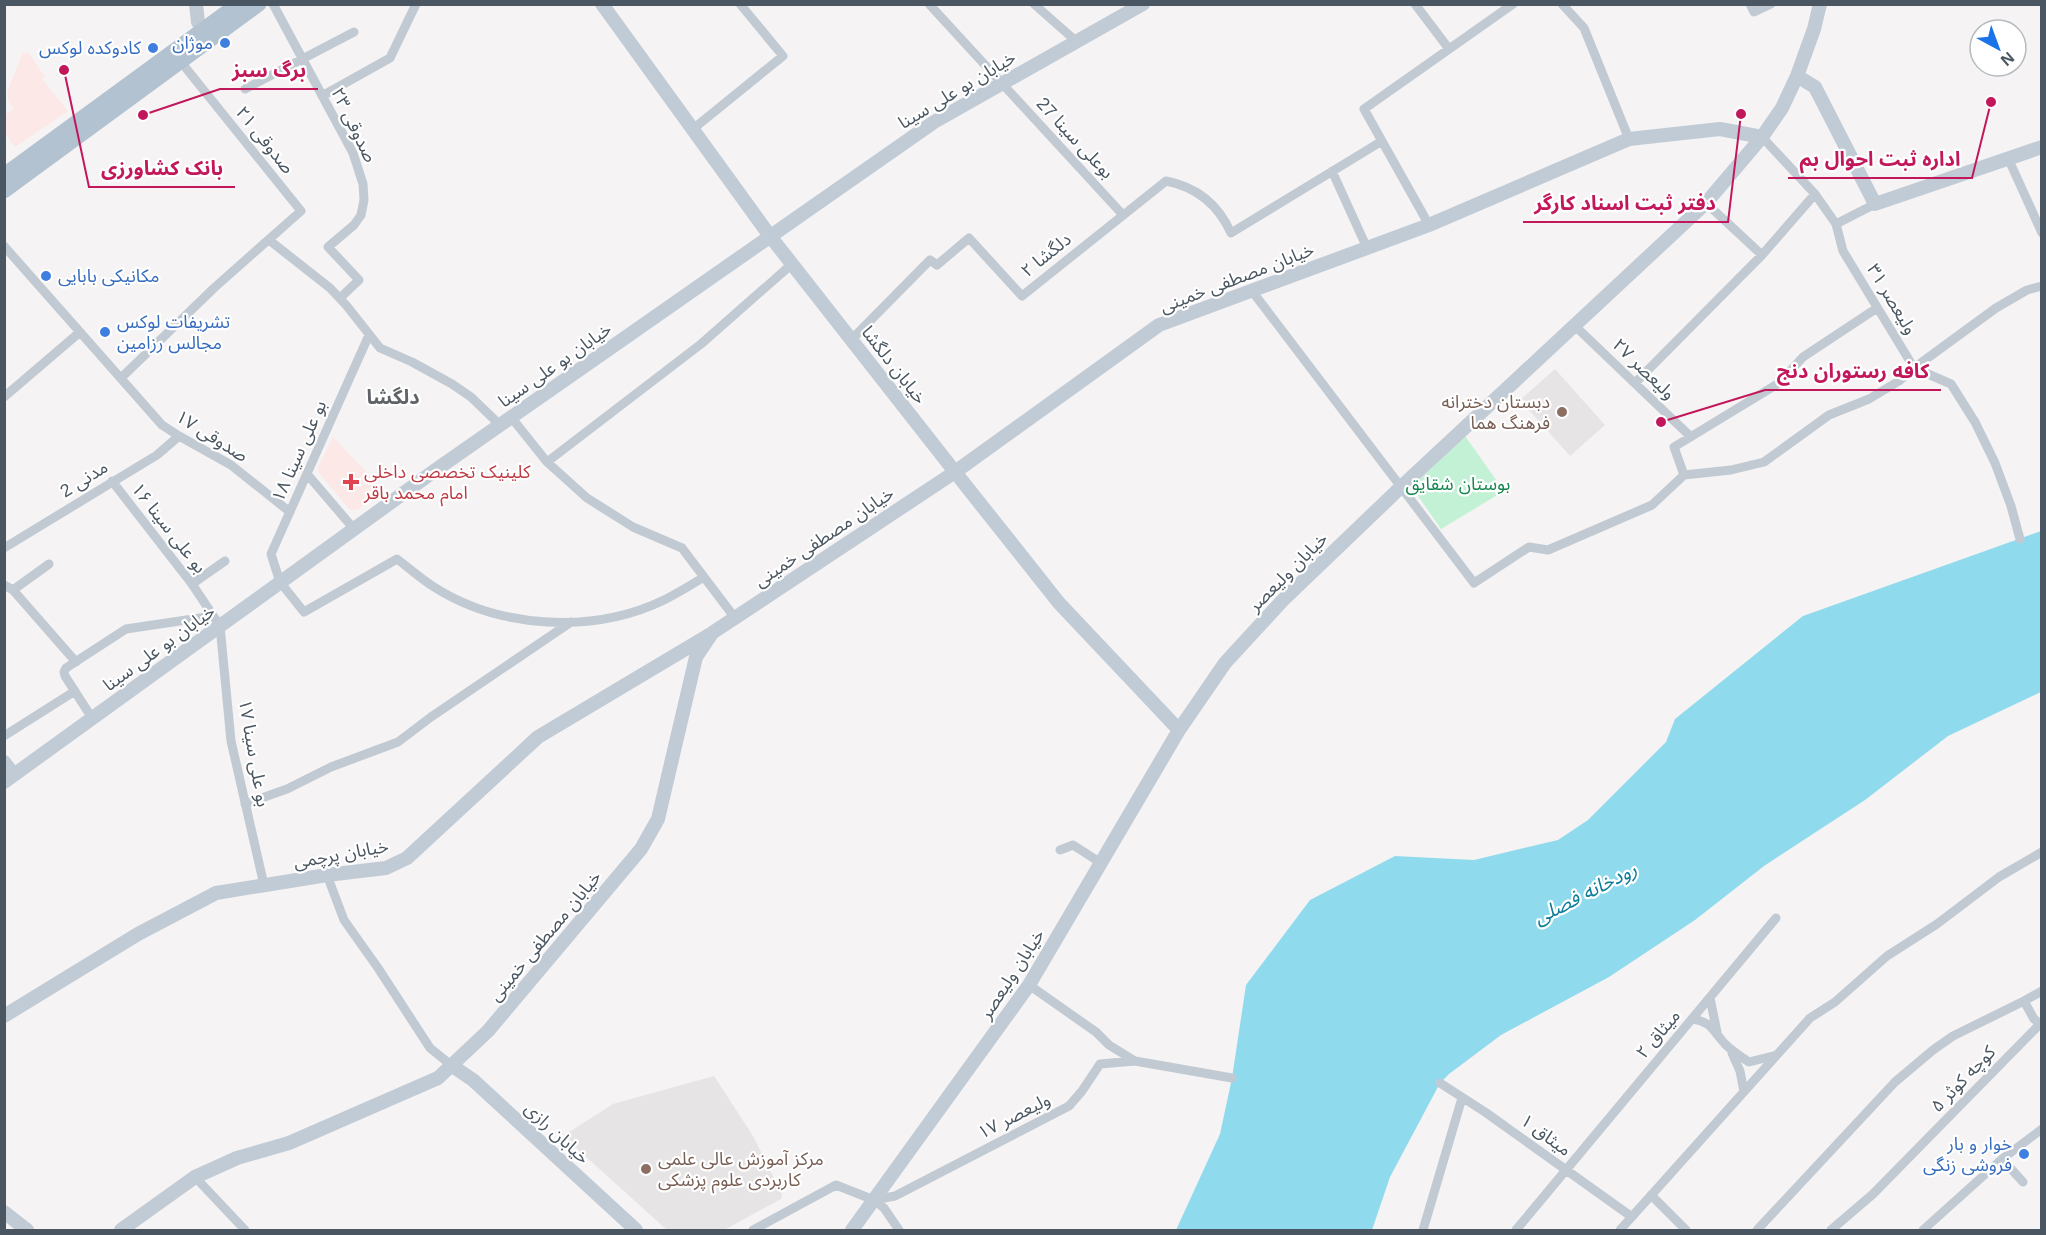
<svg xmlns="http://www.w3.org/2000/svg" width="2046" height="1235" font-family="Arial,'Noto Sans Arabic',sans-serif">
<rect width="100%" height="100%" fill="#f5f3f3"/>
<!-- education -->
<path fill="#e6e4e5" d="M 1555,369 L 1605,425 L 1570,456 L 1520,400 Z
M 714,1076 L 753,1136 L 782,1194 L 781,1199 L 724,1230 L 667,1230 L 563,1136 L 613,1104 Z"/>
<!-- medical -->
<path fill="#fce8e6" d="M 23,52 L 25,54 L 28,52 L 45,77 L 42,79 L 68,111 L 15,147 L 5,133 L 5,115 L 14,108 L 9,102 L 7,93 Z
M 333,437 L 384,491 L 357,510 L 350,510 L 319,473 L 318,467 Z"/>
<!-- green -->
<path fill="#c3f1d5" d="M 1465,436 L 1504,491 L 1441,529 L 1412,487 Z"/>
<!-- water -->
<path fill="#90daee" d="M 2041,531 L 2041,692 L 1948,736 L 1865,800 L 1764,866 L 1695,920 L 1609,977 L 1501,1035 L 1449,1074 L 1440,1083 L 1390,1177 L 1372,1230 L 1176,1230 L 1220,1134 L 1232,1078 L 1246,985 L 1310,900 L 1395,856 L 1474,860 L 1558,840 L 1588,820 L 1666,742 L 1675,719 L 1803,616 Z"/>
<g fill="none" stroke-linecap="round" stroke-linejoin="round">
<!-- street -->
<path stroke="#c1cad2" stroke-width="9" d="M 273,4 L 353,153 L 363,184 L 364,200 L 361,215 L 354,225 L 328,247 L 359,280 L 340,298
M 929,4 L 1123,215
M 1034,4 L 1077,42
M 1415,4 L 1449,49
M 1562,4 L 1584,28 L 1629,139
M 1750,4 L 1754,12 L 1771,4
M 245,89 L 354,32
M 322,96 L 390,58 L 416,4
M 693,129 L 783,56 L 740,4
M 1762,137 L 1815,194 L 1836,224 L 1843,251 L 1914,368 L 1951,384 L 1975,422 L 1995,463 L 2011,506 L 2020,539
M 2008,158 L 2042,233
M 1332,171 L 1367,248
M 1706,203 L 1762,255
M 1836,224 L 1875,204
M 1429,225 L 1364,109 L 1513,4
M 269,240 L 330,288 L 346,305 L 380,348 L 412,362 L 452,384 L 471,397 L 500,425
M 4,246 L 162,425 L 179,436 L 231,465 L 290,512
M 1252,291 L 1474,583 L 1529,547 L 1548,550 L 1652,505 L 1684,475 L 1674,447 L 1779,383 L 1803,357 L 1877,308
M 1574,325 L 1691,437
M 369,335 L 271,554 L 280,582 L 304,612 L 397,559 C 409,568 421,579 434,587 C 500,629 594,634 664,600 C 678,593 691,585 704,577
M 851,340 L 930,260 L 937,265 L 969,238 L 1022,296 L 1166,181 C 1197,187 1218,204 1231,233 L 1382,141
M 121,378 L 214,288 L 301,211 L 181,62
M 1635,383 L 1762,255 L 1815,194
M 4,397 L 80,332
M 511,417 L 547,462 L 587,498 L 633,527 L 682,548 L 735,618
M 547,462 L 701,344 L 792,264
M 307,474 L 354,529
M 1684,475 L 1731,470 L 1764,462 L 1829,415 L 1869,399 L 1899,381 L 1914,368 L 1996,308 L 2027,290 L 2042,286
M 112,481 L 192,584 L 220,626 L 231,741 L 264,885
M 4,548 L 157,455 L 179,436
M 192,584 L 225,561
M 4,585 L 13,590 L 76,662
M 13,590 L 49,564
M 92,718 L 65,676 L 64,672 L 66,668 L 126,629 L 213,616
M 4,736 L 75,691
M 245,804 L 287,789 L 331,767 L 398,742 L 431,717 L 571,622
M 1060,850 L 1073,845 L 1101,863
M 327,875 L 344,920 L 378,968 L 430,1048 L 451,1065
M 1710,998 L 1717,1032
M 2024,1001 L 2042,991
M 1692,1019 C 1712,1022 1712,1030 1725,1044 C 1732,1051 1740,1056 1749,1062 L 1777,1055
M 1732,1053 L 1740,1071 L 1744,1092
M 1135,1061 L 1232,1078
M 1440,1083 L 1485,1112 L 1632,1217
M 2002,1159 L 2023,1182
M 195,1177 L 245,1230
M 1651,1195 L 1686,1230
M 874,1200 L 895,1196 L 1069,1106 L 1082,1091 L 1100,1064 L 1135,1061 L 1109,1045 L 1096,1032 L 1029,985
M 753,1230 L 836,1185 L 874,1200 L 884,1208 L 899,1230
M 1423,1230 L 1462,1098
M 1516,1230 L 1776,918
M 1620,1230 L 1810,1018 L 1835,1002 L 1887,956 L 1937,924 L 1999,877 L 2042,852
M 1757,1230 L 1895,1082 L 1933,1050 L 1953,1036 L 2024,1001 L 2034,1019 L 2042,1025
M 1831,1230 L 1873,1194 L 2040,1024
M 1923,1230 L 2002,1159 L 2042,1129"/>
<!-- secondary -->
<path stroke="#c1cbd6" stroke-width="14" d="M 196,4 L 198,22 L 204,30
M 602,4 L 770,236 L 955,472 L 1059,603 L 1179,730
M 1797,76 L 1815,87 L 1875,204 L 2042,147
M 4,762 L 14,775
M 4,782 L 437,469 L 934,122 L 1143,4
M 4,1016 L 138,934 L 216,893 L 327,875 L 386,868 L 407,858 L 538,737 L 709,635
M 451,1065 L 473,1080 L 636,1230
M 4,1212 L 27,1230
M 121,1230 L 195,1177 L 237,1158 L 289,1143 L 438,1078 L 488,1031 L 641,849 L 658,819 L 696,657 L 712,633 L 955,472 L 1159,325 L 1429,225 L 1629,139 L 1720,129 L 1762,137
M 852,1230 L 1029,985 L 1179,730 L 1225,663 L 1282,601 L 1401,487 L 1706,203 L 1762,137 L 1782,108 L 1797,76 L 1814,29 L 1820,4"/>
<!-- primary -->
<path stroke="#b3c2d1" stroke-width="15" d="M 4,175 L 238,4
M 4,191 L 259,4"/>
</g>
<!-- markers -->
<g fill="#3f7fe0" stroke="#fff" stroke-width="2">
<circle cx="225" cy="43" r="6"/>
<circle cx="153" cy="48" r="6"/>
<circle cx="46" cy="276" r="6"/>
<circle cx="105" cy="332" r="6"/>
<circle cx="2024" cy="1154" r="6"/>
</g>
<g fill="#8d6e63" stroke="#fff" stroke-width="2">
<circle cx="1562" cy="412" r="6"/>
<circle cx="646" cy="1169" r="6"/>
</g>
<path fill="#e0444e" stroke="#fff" stroke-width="2" d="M348 473h6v6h6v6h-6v6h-6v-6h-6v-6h6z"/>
<g text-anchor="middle" stroke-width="4.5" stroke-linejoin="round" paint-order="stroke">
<!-- shop labels -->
<g font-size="18" fill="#366cbe" stroke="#fff" text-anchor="end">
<text x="213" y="49">موژان</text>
<text x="141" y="54">کادوکده لوکس</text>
<text x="58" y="282" text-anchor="start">مکانیکی بابایی</text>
<text x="117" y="328" text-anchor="start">تشریفات لوکس<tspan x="117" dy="21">مجالس رزامین</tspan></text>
<text x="2012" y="1150">خوار و بار<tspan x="2012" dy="21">فروشی زنگی</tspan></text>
</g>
<!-- street labels -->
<g font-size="18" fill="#4a5661" stroke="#fff">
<text transform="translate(957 90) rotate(-31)" y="6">خیابان بو علی سینا</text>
<text transform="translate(354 125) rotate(64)" y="6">صدوقی ۲۳</text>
<text transform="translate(1075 138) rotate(47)" y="6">بوعلی سینا 27</text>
<text transform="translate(265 140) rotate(51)" y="6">صدوقی ۲۱</text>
<text transform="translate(1046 255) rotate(-39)" y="6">دلگشا ۲</text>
<text transform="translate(1237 278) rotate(-21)" y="6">خیابان مصطفی خمینی</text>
<text transform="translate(1892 299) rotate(59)" y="6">ولیعصر ۳۱</text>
<text transform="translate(555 365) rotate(-35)" y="6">خیابان بو علی سینا</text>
<text transform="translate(894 365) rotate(52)" y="6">خیابان دلگشا</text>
<text transform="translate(1644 369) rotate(44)" y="6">ولیعصر ۲۷</text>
<text transform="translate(212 436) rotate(32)" y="6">صدوقی ۱۷</text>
<text transform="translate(299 451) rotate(-66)" y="6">بو علی سینا ۱۸</text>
<text transform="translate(84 479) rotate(-32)" y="6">مدنی 2</text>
<text transform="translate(169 528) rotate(52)" y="6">بو علی سینا ۱۶</text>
<text transform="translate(824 537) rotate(-34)" y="6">خیابان مصطفی خمینی</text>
<text transform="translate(1288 572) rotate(-45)" y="6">خیابان ولیعصر</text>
<text transform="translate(159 648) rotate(-36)" y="6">خیابان بو علی سینا</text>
<text transform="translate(254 753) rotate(80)" y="6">بو علی سینا ۱۷</text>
<text transform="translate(341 854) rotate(-10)" y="6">خیابان پرچمی</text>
<text transform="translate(545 936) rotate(-50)" y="6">خیابان مصطفی خمینی</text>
<text transform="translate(1012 974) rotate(-57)" y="6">خیابان ولیعصر</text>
<text transform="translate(1658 1034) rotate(-50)" y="6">میثاق ۲</text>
<text transform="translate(1963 1079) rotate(-46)" y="6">کوچه کوثر ۵</text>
<text transform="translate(1014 1116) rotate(-27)" y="6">ولیعصر ۱۷</text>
<text transform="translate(557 1133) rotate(43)" y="6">خیابان رازی</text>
<text transform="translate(1546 1135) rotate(36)" y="6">میثاق ۱</text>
</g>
<!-- education labels -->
<g font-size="18" fill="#785e54" stroke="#fff" text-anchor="end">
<text x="1550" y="408">دبستان دخترانه<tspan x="1550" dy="21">فرهنگ هما</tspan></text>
<text x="658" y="1165" text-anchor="start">مرکز آموزش عالی علمی<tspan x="658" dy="21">کاربردی علوم پزشکی</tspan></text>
</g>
<!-- health labels -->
<g font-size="18" fill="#be3a42" stroke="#fff" text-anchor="start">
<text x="364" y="478">کلینیک تخصصی داخلی<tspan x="364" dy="21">امام محمد باقر</tspan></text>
</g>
<!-- park labels -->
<g font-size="18" fill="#17864f" stroke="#fff">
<text x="1458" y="490">بوستان شقایق</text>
</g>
<!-- neighbourhood labels -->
<g font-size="20" font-weight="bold" fill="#5f6368" stroke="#fff">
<text x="393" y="404">دلگشا</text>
</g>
<!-- water labels -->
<g font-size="20" font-style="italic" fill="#0c7c9b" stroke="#fff">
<text transform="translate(1585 893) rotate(-27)" y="7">رودخانه فصلی</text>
</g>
</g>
<!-- callouts -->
<path fill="none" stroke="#c2185b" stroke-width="2" d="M143 115L220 89H318M1991 102L1972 178H1788M64 70L89 187H235M1741 114L1728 222H1523M1661 422L1765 390H1941"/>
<g fill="#c2185b" stroke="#fff" stroke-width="2">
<circle cx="143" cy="115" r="6"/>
<circle cx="1991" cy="102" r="6"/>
<circle cx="64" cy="70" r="6"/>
<circle cx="1741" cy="114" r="6"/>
<circle cx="1661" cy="422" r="6"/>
</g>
<g font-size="20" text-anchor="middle" font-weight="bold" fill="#c2185b" stroke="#fff" stroke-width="4.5" stroke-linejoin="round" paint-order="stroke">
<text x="269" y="77">برگ سبز</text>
<text x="1880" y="166">اداره ثبت احوال بم</text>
<text x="162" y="175">بانک کشاورزی</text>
<text x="1625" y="210">دفتر ثبت اسناد کارگر</text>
<text x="1853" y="378">کافه رستوران دنج</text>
</g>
<!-- border -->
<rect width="2046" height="1235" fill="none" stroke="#4a5661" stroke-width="12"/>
<!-- north arrow -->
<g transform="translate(1998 48) rotate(139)"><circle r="28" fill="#ffffff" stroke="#b7bbc0" stroke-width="1.5"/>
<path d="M0-4.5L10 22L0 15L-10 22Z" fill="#1a73e8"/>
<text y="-9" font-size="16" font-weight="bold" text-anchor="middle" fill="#4a5661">N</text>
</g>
</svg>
